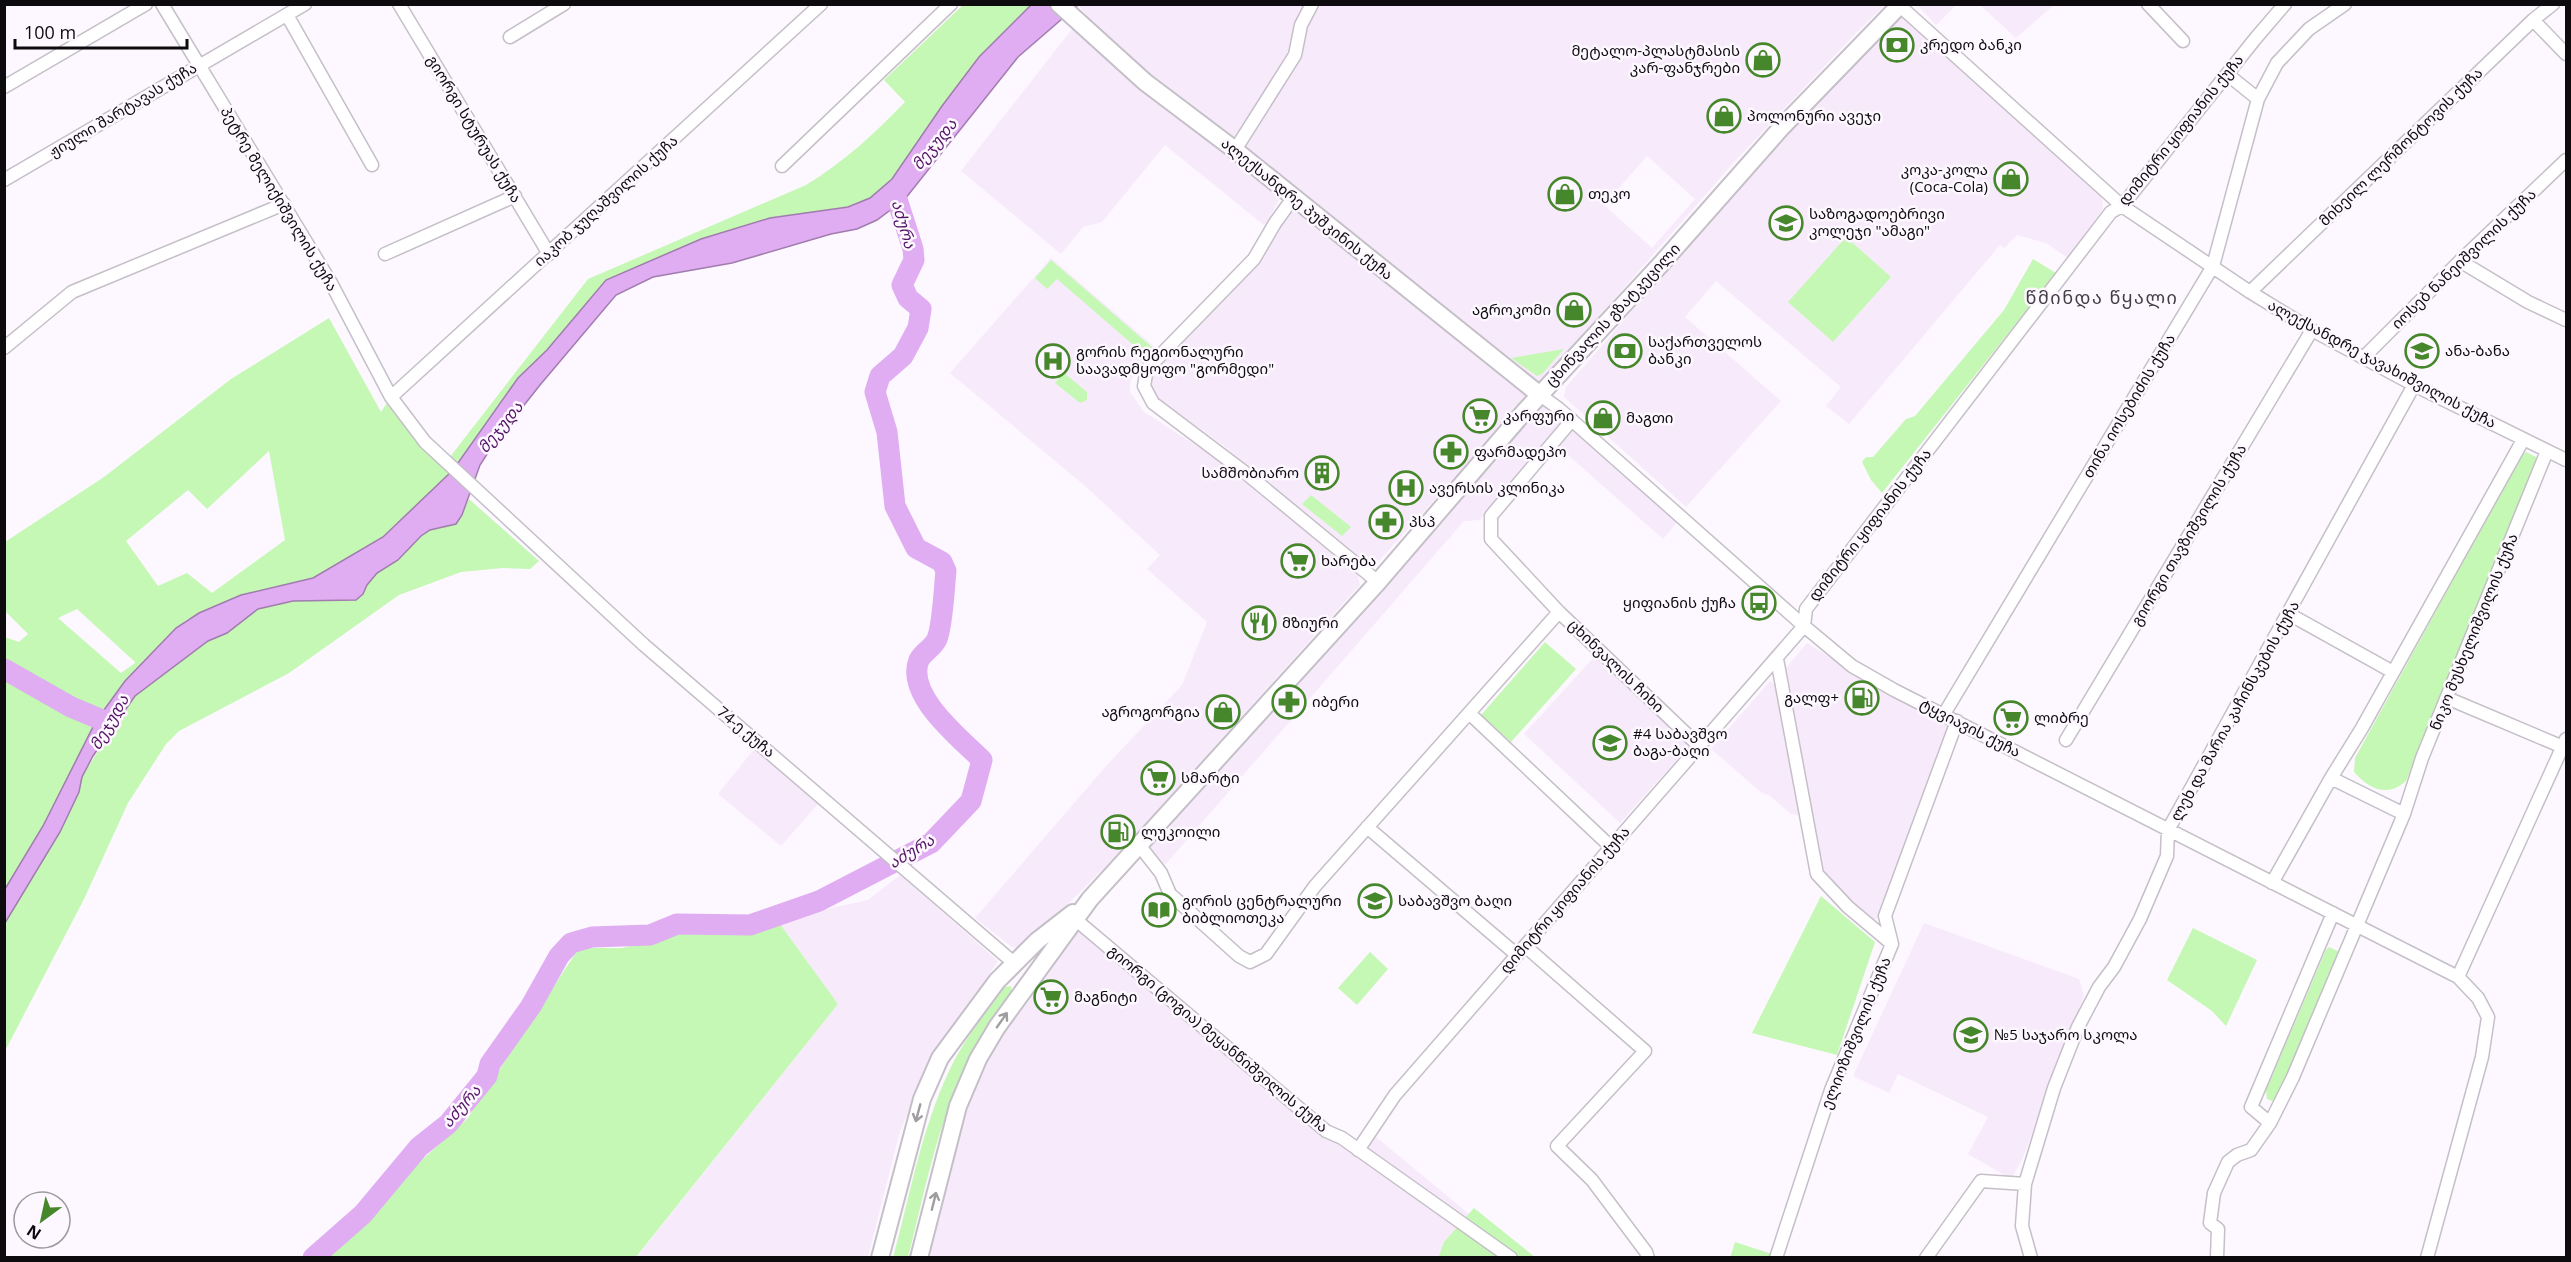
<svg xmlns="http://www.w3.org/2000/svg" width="2571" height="1262" font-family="'Open Sans','Noto Sans Georgian',sans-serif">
<rect width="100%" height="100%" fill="#fdf7ff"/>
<!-- built -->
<path fill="#f7ebfb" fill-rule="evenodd" d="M 1078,4 L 1885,5 L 1855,34 L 1735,161 L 1546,377 L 1538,382 L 1528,378 L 1083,21 L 1085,14 ZM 1647,156 L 1695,199 L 1652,248 L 1604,205 Z
M 1917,5 L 1917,4 L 1956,5 L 1936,25 Z
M 1980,5 L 2054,5 L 2016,38 Z
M 1904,13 L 2102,197 L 2103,209 L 2068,258 L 2046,243 L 2017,235 L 2004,248 L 2000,245 L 1849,424 L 1826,406 L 1841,387 L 1716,281 L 1685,317 L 1781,401 L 1686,507 L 1564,397 L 1566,387 L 1652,288 L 1779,138 Z
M 1072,29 L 1280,198 L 1265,226 L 1165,145 L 1102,222 L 1083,227 L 1061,254 L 961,171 Z
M 1295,206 L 1526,393 L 1523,403 L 1375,565 L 1363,565 L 1227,448 L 1158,398 L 1151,386 L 1154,372 L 1252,265 L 1288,212 Z
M 1051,258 L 1157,349 L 1134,373 L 1130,383 L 1130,392 L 1144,412 L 1233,469 L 1357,573 L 1360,585 L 1117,855 L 1024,948 L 1012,947 L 975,918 L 1107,765 L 1182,685 L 1207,622 L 1147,569 L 1160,555 L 1084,485 L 950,373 Z
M 1548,405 L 1678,521 L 1663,539 L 1551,440 L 1480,520 L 1464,521 L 1165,865 L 1159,864 L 1144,848 L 1536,408 Z
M 1807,643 L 1858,675 L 1946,723 L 1949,729 L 1877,919 L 1872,920 L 1822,876 L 1781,674 Z
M 1596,655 L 1685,739 L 1687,748 L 1620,823 L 1524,734 Z
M 1770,681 L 1777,686 L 1800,815 L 1791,814 L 1769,795 L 1762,793 L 1711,749 Z
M 755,748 L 818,804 L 781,846 L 718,794 Z
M 900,875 L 998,961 L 934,1056 L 900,1131 L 868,1257 L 636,1258 L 838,1004 L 777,920 L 868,900 Z
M 1924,923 L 2079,979 L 2084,996 L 2023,1158 L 2011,1179 L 1968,1154 L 1988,1117 L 1898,1074 L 1889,1093 L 1853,1076 Z
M 1074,928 L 1084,931 L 1329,1137 L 1361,1146 L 1371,1133 L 1469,1214 L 1444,1242 L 1438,1257 L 927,1258 L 960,1130 L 984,1062 L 1030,990 Z"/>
<!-- green -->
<path fill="#c5f8b4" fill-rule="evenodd" d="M 963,5 L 1031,5 L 979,57 L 942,106 L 892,179 L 870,198 L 848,207 L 770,218 L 701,239 L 606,280 L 547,350 L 518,378 L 453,470 L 383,537 L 313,578 L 241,595 L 186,620 L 125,681 L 103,710 L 43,826 L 5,889 L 5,637 L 19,642 L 28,634 L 5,611 L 5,542 L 104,477 L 231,379 L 329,318 L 381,412 L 391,397 L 446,462 L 588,279 L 806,185 C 844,162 874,134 905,102 L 884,80 ZM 269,451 L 285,540 L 212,593 L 187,573 L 158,586 L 126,541 L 188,490 L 207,509 ZM 77,609 L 135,662 L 135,663 L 121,673 L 58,618 Z
M 1846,237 L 1891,277 L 1833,342 L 1788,302 Z
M 2033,259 L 2056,273 L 1882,493 L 1871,480 L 1862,462 L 1866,457 L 1873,457 L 1906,419 L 1915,416 L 2004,310 Z
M 1051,260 L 1153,348 L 1146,356 L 1057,279 L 1047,289 L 1035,278 Z
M 1564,349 L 1542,374 L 1537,376 L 1511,358 Z
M 1063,372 L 1087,392 L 1087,400 L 1080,403 L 1055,383 Z
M 2526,452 L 2536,457 L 2536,466 L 2406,781 C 2387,798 2369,789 2354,772 L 2355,758 L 2520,459 Z
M 1311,495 L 1351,527 L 1342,536 L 1302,504 Z
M 469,499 L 539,561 L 530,569 L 503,568 L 461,572 L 399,595 L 289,673 L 179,731 L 166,744 L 128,803 L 84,899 L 5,1051 L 5,923 L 60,832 L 79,792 L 82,777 L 124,709 L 135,696 L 177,663 L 208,641 L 227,633 L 258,609 L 293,601 L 356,600 L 363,594 L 367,585 L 377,573 L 398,560 L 421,536 L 430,530 L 443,528 L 462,515 Z
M 1545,642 L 1576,669 L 1511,742 L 1481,715 Z
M 1821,896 L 1875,942 L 1837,1055 L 1752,1033 Z
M 777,920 L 838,1004 L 636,1257 L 328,1257 L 413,1168 L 467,1119 L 579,948 L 622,948 L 679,934 L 750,931 Z
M 2193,928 L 2257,960 L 2226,1026 L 2212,1011 L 2167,980 Z
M 2329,947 L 2340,952 L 2279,1097 L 2272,1101 L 2267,1099 L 2266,1090 L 2326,950 Z
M 1370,952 L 1388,969 L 1357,1005 L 1338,988 Z
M 1011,986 L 1012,992 C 990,1026 968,1059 953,1097 C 932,1148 922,1204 908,1257 L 893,1258 C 910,1195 922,1126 951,1067 C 965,1038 986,1013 1005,987 Z
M 1474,1208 L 1535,1257 L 1438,1258 L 1444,1242 Z
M 1735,1242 L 1772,1254 L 1771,1257 L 1730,1258 Z"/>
<!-- water -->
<path fill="#e0acf2" stroke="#a17cae" stroke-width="1.5" d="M 1031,5 L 1078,5 L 1018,57 L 905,199 L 877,220 L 857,229 L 831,234 L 732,263 L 653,277 L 616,295 L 540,385 L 495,442 L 480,465 L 462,515 L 456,524 L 430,530 L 421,536 L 398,560 L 377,573 L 367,585 L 363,594 L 356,600 L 293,601 L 258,609 L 227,633 L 208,641 L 135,696 L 93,756 L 82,777 L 79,792 L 60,832 L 5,923 L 5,889 L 43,826 L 96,721 L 125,681 L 176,628 L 199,613 L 241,595 L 313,578 L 383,537 L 453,470 L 518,378 L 547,350 L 606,280 L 701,239 L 770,218 L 848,207 L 870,198 L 892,179 L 942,106 L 979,57 Z"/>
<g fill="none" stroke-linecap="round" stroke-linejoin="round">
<!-- river -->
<path stroke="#e0acf2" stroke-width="21" d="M 4,669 L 71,707 L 107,722
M 313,1258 L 363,1214 L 419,1147 L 448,1124 L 487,1076 L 490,1064 L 531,1006 L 559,956 L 571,943 L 592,937 L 650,935 L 677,924 L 750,925 L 819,901 L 931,843 L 971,801 L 982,760 C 960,738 905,695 919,660 C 923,652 933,648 937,639 C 943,624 944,588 946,571 L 942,562 L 916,548 L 895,506 L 887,432 L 875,392 L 880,376 L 903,356 L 918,328 L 921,309 L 908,298 L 902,285 L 914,260 L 913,249 L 895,193"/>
<defs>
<path id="minor" d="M 162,4 L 331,283 L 391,397 L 425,442 L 644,645 L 1014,963
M 399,4 L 549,254
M 2148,4 L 2183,41
M 1900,6 L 2122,206 L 2250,292 L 2312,330 L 2414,385 L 2566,460
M 287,15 L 372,165
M 2533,20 L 2566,54
M 510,37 L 564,4
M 2227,74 L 2258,99
M 4,87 L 146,4
M 1235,150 L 1295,55 L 1301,25 L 1312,4
M 782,166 L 951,4
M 4,180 L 305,4
M 1293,198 L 1275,223 L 1254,259 L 1147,369 L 1144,386 L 1153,403 L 1247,474 L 1378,582
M 385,254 L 515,196
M 2460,261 L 2528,302 L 2566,320
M 2250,292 L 2533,20 L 2553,4
M 4,348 L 72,292 L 284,204
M 2363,358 L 2460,261 L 2566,160
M 1540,395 L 1558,408 L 1804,626 L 1852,666 L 1894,690 L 2458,977 L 2478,998 L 2488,1017 L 2482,1057 L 2427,1258
M 391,397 L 821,4
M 1572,420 L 1491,516 L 1491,539 L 1559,612 L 1699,746
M 2289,614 L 2393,672
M 1777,659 L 1817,874 L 1848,907 L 1892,944
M 2447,698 L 2563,747
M 1469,713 L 1611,847
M 1944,714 L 2213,266 L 2258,99 L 2277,63 L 2309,29 L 2345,4
M 2066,740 L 2312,330
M 2331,778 L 2404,814
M 1367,827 L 1517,955
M 1139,845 L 1161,873 L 1170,894 L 1239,956 L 1250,962 L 1266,954 L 1315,886 L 1559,612
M 2272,883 L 2331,778 L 2362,728 L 2523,440
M 1075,919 L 1326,1131 L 1342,1138 L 1511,1258
M 1892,944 L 1885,916 L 1957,721
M 1525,946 L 1645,1051 L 1557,1146 L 1592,1180 L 1646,1252 L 1648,1258
M 2458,977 L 2566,739
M 2270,1123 L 2251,1107 L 2333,913
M 1358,1150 L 1395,1095 L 1804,626 L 1806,609 L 2111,212 L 2122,206 L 2255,39 L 2285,4
M 1776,1258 L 1831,1090 L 1892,944
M 1926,1258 L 1981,1181 L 2025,1184
M 2031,1258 L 2022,1226 L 2025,1184 L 2054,1088 L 2078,1027 L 2099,987 L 2114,967 L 2140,919 L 2167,856 L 2168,830 L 2414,385
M 2217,1258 L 2218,1229 L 2210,1223 L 2214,1193 L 2228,1162 L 2237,1155 L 2251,1150 L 2270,1123 L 2293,1077 L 2404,814 L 2422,758 L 2547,451"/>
<path id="major" d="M 1059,4 L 1145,82 L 1235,150 L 1540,395
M 880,1258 L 922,1099 L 940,1058 L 997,981 L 1037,941 L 1073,913
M 919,1258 L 958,1106 L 978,1059 L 997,1027 L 1090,899 L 1378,582 L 1525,411 L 1661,264 L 1781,128 L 1901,4"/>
</defs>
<!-- minor casing -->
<use href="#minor" stroke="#c5bfc8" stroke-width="15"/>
<!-- major casing -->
<use href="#major" stroke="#c5bfc8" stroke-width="20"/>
<!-- minor -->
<use href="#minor" stroke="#fff" stroke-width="12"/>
<!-- major -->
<use href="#major" stroke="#fff" stroke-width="16"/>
</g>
<!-- one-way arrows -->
<defs><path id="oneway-shaft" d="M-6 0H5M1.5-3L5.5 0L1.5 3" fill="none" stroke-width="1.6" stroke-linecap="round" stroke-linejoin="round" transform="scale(1.5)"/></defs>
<g stroke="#9f9d9f">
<use href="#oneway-shaft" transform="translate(1002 1020) rotate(-55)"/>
<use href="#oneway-shaft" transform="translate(918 1113) rotate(105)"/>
<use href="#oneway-shaft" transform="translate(934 1201) rotate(-76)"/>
</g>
<!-- icons -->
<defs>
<symbol id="bank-ring" viewBox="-11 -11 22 22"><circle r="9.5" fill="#fdf7ff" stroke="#45872a" stroke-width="1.5"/><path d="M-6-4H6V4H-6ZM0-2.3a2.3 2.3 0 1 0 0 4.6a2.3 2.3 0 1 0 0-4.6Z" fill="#45872a"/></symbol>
<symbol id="shop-ring" viewBox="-11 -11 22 22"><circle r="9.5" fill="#fdf7ff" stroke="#45872a" stroke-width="1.5"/><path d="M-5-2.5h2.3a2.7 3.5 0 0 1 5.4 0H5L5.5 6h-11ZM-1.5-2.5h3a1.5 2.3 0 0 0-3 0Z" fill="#45872a"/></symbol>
<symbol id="university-ring" viewBox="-11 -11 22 22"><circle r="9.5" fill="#fdf7ff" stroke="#45872a" stroke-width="1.5"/><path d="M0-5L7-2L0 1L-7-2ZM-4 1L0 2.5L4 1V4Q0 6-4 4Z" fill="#45872a"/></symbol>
<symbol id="school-ring" viewBox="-11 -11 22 22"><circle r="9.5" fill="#fdf7ff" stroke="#45872a" stroke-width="1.5"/><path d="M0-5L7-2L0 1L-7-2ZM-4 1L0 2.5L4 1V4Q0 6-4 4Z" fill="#45872a"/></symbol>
<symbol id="hospital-ring" viewBox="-11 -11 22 22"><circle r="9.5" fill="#fdf7ff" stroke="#45872a" stroke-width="1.5"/><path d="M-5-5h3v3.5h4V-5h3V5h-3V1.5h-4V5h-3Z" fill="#45872a"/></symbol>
<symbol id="supermarket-ring" viewBox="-11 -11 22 22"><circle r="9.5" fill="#fdf7ff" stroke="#45872a" stroke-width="1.5"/><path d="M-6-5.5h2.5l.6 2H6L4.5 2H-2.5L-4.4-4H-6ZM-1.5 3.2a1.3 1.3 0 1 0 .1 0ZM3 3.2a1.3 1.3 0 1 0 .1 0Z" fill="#45872a"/></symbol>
<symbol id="pharmacy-ring" viewBox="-11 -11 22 22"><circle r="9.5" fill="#fdf7ff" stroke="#45872a" stroke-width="1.5"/><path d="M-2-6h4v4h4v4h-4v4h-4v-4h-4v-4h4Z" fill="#45872a"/></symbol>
<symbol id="building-ring" viewBox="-11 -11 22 22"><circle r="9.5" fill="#fdf7ff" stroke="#45872a" stroke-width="1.5"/><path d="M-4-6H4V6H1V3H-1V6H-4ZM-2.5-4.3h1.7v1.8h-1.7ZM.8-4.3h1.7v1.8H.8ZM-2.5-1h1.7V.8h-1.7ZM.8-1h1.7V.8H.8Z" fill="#45872a"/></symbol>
<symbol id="bus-ring" viewBox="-11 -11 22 22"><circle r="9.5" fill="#fdf7ff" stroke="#45872a" stroke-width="1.5"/><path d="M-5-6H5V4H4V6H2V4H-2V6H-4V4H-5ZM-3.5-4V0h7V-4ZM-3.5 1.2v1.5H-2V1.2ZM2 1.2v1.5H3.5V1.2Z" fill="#45872a"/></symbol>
<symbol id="restaurant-ring" viewBox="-11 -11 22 22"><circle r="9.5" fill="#fdf7ff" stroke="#45872a" stroke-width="1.5"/><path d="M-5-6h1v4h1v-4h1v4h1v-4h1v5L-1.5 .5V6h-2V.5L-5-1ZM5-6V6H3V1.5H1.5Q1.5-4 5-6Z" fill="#45872a"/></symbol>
<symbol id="fuel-ring" viewBox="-11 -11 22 22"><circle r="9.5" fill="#fdf7ff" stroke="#45872a" stroke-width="1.5"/><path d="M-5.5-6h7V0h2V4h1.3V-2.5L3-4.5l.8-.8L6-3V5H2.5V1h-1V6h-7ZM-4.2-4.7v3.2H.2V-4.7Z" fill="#45872a"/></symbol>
<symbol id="library-ring" viewBox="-11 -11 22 22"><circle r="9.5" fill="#fdf7ff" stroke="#45872a" stroke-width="1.5"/><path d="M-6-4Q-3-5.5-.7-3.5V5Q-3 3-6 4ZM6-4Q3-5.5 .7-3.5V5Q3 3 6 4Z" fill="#45872a"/></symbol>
</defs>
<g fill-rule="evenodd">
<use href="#bank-ring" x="1878" y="26" width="38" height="38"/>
<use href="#shop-ring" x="1744" y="41" width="38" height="38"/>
<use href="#shop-ring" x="1705" y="97" width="38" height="38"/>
<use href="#shop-ring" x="1992" y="160" width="38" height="38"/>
<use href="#shop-ring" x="1546" y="175" width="38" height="38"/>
<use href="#university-ring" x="1767" y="204" width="38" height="38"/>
<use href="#shop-ring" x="1555" y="291" width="38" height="38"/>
<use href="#bank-ring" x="1606" y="332" width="38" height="38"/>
<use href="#school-ring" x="2403" y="332" width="38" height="38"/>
<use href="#hospital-ring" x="1034" y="342" width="38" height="38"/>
<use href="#supermarket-ring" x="1461" y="397" width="38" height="38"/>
<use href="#shop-ring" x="1584" y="399" width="38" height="38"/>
<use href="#pharmacy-ring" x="1432" y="433" width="38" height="38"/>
<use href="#building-ring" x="1303" y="454" width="38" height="38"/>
<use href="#hospital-ring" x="1387" y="469" width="38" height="38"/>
<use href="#pharmacy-ring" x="1367" y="503" width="38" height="38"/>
<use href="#supermarket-ring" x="1279" y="542" width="38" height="38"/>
<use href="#bus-ring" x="1740" y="584" width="38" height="38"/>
<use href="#restaurant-ring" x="1240" y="604" width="38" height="38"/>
<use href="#fuel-ring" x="1843" y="679" width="38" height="38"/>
<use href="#pharmacy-ring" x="1270" y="683" width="38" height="38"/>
<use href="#shop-ring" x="1204" y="693" width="38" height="38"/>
<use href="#supermarket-ring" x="1992" y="699" width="38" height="38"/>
<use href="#school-ring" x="1591" y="724" width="38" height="38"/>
<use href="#supermarket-ring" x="1139" y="759" width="38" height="38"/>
<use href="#fuel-ring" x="1099" y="813" width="38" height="38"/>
<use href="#school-ring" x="1356" y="882" width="38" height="38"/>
<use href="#library-ring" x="1140" y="891" width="38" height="38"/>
<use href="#supermarket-ring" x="1032" y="978" width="38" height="38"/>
<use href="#school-ring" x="1952" y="1016" width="38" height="38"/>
</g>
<g text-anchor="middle" stroke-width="5" stroke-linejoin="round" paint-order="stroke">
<!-- poi labels -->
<g font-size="15" fill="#0e0b0e" stroke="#fdf7ff" text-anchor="start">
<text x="1920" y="50">კრედო ბანკი</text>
<text x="1740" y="56" text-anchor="end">მეტალო-პლასტმასის<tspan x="1740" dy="17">კარ-ფანჯრები</tspan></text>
<text x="1747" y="121">პოლონური ავეჯი</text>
<text x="1988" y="175" text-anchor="end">კოკა-კოლა<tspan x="1988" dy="17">(Coca-Cola)</tspan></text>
<text x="1588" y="199">თეკო</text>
<text x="1809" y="219">საზოგადოებრივი<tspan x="1809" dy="17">კოლეჯი "ამაგი"</tspan></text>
<text x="1551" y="315" text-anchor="end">აგროკომი</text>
<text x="1648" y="347">საქართველოს<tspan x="1648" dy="17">ბანკი</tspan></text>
<text x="2445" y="356">ანა-ბანა</text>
<text x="1076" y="357">გორის რეგიონალური<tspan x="1076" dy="17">საავადმყოფო "გორმედი"</tspan></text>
<text x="1503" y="421">კარფური</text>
<text x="1626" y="423">მაგთი</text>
<text x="1474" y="457">ფარმადეპო</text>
<text x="1299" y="478" text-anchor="end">სამშობიარო</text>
<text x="1429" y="493">ავერსის კლინიკა</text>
<text x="1409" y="527">პსპ</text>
<text x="1321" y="566">ხარება</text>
<text x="1736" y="608" text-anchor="end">ყიფიანის ქუჩა</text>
<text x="1282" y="628">მზიური</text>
<text x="1839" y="703" text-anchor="end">გალფ+</text>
<text x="1312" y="707">იბერი</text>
<text x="1200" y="717" text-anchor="end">აგროგორგია</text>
<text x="2034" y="723">ლიბრე</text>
<text x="1633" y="739">#4 საბავშვო<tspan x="1633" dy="17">ბაგა-ბაღი</tspan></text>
<text x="1181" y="783">სმარტი</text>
<text x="1141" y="837">ლუკოილი</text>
<text x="1182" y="906">გორის ცენტრალური<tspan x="1182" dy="17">ბიბლიოთეკა</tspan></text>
<text x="1398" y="906">საბავშვო ბაღი</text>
<text x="1074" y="1002">მაგნიტი</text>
<text x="1994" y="1040">№5 საჯარო სკოლა</text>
</g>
<!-- street labels -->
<g font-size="15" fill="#0e0b0e" stroke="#fdf7ff">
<text transform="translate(123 110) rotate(-31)" y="5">ჟიული შარტავას ქუჩა</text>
<text transform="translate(474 129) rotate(59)" y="5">გიორგი სტურუას ქუჩა</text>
<text transform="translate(2181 130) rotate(-51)" y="5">დიმიტრი ყიფიანის ქუჩა</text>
<text transform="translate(2401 147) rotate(-44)" y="5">მიხეილ ლერმონტოვის ქუჩა</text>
<text transform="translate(279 199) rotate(59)" y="5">პეტრე მელიქიშვილის ქუჩა</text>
<text transform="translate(606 201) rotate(-42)" y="5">იაკობ ჯუღაშვილის ქუჩა</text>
<text transform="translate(1307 209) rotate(39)" y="5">ალექსანდრე პუშკინის ქუჩა</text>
<text transform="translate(2464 259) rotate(-44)" y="5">იოსებ ნანეიშვილის ქუჩა</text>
<text transform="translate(1613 315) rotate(-47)" y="5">ცხინვალის გზატკეცილი</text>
<text transform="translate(2382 364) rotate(28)" y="5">ალექსანდრე ჯავახიშვილის ქუჩა</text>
<text transform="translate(2129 406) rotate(-59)" y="5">თინა იოსებიძის ქუჩა</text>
<text transform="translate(1870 525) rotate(-52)" y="5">დიმიტრი ყიფიანის ქუჩა</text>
<text transform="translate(2189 535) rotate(-59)" y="5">გიორგი თავზიშვილის ქუჩა</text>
<text transform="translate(2474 632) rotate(-68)" y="5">ნიკო მუსხელიშვილის ქუჩა</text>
<text transform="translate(1616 666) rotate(44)" y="5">ცხინვალის ჩიხი</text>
<text transform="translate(2235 711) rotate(-61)" y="5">ლეხ და მარია კაჩინსკების ქუჩა</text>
<text transform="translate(1970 728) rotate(27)" y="5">ტყვიავის ქუჩა</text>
<text transform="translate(746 732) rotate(40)" y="5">74-ე ქუჩა</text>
<text transform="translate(1565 900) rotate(-49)" y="5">დიმიტრი ყიფიანის ქუჩა</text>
<text transform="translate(1856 1033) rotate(-68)" y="5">ელიოზიშვილის ქუჩა</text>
<text transform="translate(1218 1039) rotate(40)" y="5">გიორგი (გოგია) მეყანწიშვილის ქუჩა</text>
</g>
<!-- water labels -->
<g font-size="16" font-style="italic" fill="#541567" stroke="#fdf7ff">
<text transform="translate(934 144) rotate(-51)" y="6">მეჯუდა</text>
<text transform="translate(904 224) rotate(74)" y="6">აძურა</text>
<text transform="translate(500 427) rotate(-51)" y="6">მეჯუდა</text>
<text transform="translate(109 722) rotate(-60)" y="6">მეჯუდა</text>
<text transform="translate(911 851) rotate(-31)" y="6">აძურა</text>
<text transform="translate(461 1106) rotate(-49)" y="6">აძურა</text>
</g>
<!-- quarter labels -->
<g font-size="18" letter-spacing="1.5" fill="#433e45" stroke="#fdf7ff">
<text x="2102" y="304">წმინდა წყალი</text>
</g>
</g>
<!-- border -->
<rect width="2571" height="1262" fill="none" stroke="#0e0b0e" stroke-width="12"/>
<!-- north arrow -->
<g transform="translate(42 1220) rotate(213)"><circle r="28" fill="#fdf7ff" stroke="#9d999f" stroke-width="1.5"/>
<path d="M0-4.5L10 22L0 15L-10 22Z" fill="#45872a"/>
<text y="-9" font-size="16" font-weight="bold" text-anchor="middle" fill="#0e0b0e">N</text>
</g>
<!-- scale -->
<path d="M15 39v9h172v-9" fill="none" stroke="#0e0b0e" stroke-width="3"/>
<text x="24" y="39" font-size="18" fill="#0e0b0e" stroke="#fdf7ff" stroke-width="4.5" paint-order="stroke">100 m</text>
</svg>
